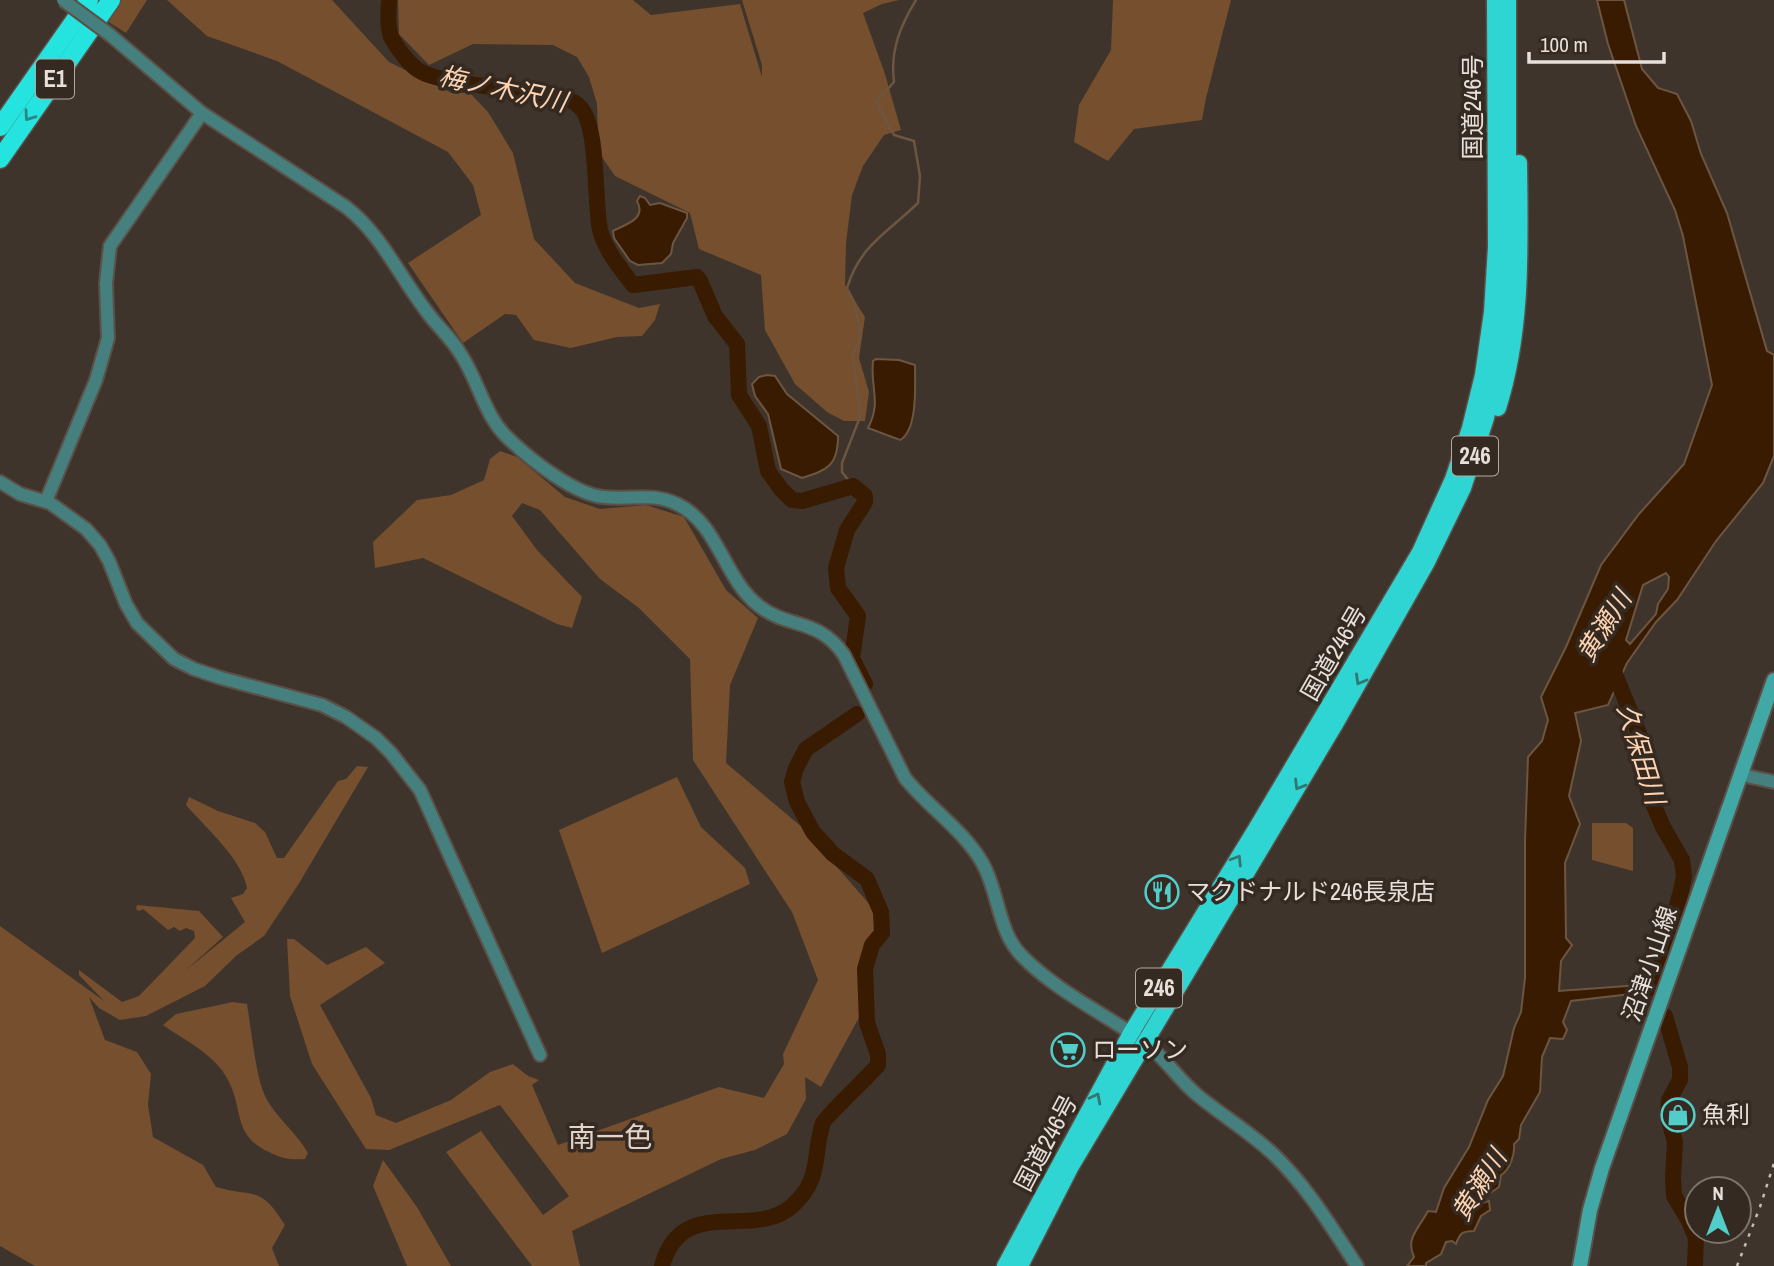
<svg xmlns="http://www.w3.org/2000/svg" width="1774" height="1266" font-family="'Archivo Narrow','Noto Sans JP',sans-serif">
<rect width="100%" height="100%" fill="#3f342b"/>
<!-- green -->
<path fill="#754f2e" d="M 120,0 L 147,0 L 126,33 L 104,19 Z
M 167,0 L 332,0 L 389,62 L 452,93 L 470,93 L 488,112 L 513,153 L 534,239 L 575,283 L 639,308 L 660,304 L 655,320 L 642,336 L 617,337 L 571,348 L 534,340 L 516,315 L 505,314 L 463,343 L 408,263 L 481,215 L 473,185 L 448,152 L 277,61 L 207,36 Z
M 398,0 L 633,0 L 651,15 L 740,4 L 762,77 L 762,65 L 742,0 L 899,0 L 882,4 L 863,13 L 885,74 L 901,130 L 884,135 L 863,166 L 852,195 L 846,243 L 845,285 L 865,317 L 859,358 L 869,392 L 865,421 L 844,421 L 827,412 L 795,384 L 765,330 L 761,275 L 699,249 L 690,213 L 615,176 L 602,157 L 598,135 L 597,104 L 589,77 L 577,57 L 553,45 L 473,44 L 429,65 L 399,34 Z
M 1113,0 L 1231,0 L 1206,98 L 1202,120 L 1134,129 L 1108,161 L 1074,142 L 1079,105 L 1111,50 Z
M 500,451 L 517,457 L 565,497 L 600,509 L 646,505 L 684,517 L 726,590 L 758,618 L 730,685 L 726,763 L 803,828 L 877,913 L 867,1003 L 821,1087 L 805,1077 L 806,1099 L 787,1134 L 755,1150 L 721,1159 L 572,1231 L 580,1266 L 532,1266 L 446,1152 L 481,1131 L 543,1215 L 569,1196 L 500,1105 L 389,1150 L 366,1149 L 312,1064 L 290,996 L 287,939 L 294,939 L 327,965 L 366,947 L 385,963 L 320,1005 L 371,1098 L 376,1115 L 396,1123 L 451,1100 L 490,1072 L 513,1064 L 528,1076 L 539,1080 L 532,1085 L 558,1145 L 719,1087 L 764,1098 L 784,1064 L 783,1054 L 818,980 L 792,912 L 693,760 L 690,659 L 639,608 L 600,579 L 540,510 L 522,503 L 512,516 L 537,550 L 582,597 L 572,628 L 557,624 L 423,558 L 375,568 L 373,542 L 417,500 L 451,495 L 484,480 L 490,459 Z
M 357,766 L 368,767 L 298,885 L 264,936 L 237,955 L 205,986 L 146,1016 L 120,1020 L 99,1008 L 89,997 L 105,1040 L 137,1052 L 151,1074 L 148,1105 L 153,1137 L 203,1165 L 216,1187 C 256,1198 260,1185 285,1225 L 272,1248 L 279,1266 L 35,1266 L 0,1246 L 0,926 L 104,1001 L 79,975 L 79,970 L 122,1002 L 139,996 L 195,938 L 194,931 L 186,928 L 180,931 L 174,927 L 168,930 L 143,909 L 139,911 L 136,909 L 137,905 L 199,911 L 223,937 L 185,971 L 245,922 L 231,898 L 243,894 L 247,888 C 242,859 205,827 186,805 L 189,797 L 218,811 L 255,823 L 265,832 L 277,858 L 284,858 L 338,781 L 346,779 Z
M 677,777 L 701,827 L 745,868 L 750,884 L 602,953 L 559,830 Z
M 1592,823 L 1626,823 L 1633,828 L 1633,871 L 1592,860 Z
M 233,1002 L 247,1004 C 251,1028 255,1069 263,1091 C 272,1115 296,1131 308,1153 L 305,1159 C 290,1160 283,1159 269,1152 C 232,1135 244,1110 228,1080 C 215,1054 185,1041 163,1025 L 176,1014 Z
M 383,1160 L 417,1207 L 451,1266 L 407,1266 L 373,1186 Z"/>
<!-- water -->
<path fill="#381b00" stroke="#6c5641" stroke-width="2" fill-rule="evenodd" d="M 1597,0 L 1624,0 L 1642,69 L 1658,88 L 1677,94 L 1691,121 L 1701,154 L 1727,213 L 1767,351 L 1774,355 L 1774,456 L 1763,483 L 1716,541 L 1677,600 L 1656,622 L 1627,663 L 1608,705 L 1575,713 L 1581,741 L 1569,796 L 1580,824 L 1565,863 L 1566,938 L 1572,945 L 1561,961 L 1559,991 L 1655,984 L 1648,992 L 1571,1001 L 1563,1022 L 1567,1030 L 1563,1039 L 1550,1038 L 1542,1057 L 1540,1092 L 1521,1125 L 1519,1139 L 1514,1144 C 1515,1154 1510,1170 1501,1175 L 1499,1187 L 1483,1198 L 1482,1203 L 1489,1201 L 1490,1210 L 1481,1216 L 1474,1231 C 1462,1231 1460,1233 1456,1244 L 1452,1241 L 1446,1242 L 1441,1254 L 1426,1263 L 1426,1266 L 1407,1266 L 1414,1257 C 1405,1239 1419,1228 1428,1211 L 1436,1212 L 1444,1188 L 1469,1147 L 1488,1100 L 1503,1076 L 1514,1028 L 1521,1012 L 1525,978 L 1525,841 L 1528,757 L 1542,741 L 1548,720 L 1541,697 L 1566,647 L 1601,565 L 1639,514 L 1684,464 L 1712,385 L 1683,236 L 1675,210 L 1636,126 L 1608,44 ZM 1666,573 L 1669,577 L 1668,589 L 1658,604 L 1656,614 L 1630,644 L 1626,640 L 1643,585 Z
M 640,196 L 645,198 L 650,205 L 660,203 L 687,213 L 687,218 L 673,243 L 671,254 L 662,263 L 638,265 L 630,261 L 614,238 L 613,231 C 626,224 647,219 637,201 Z
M 876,359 L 899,360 L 915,365 C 915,385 918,430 900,440 L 868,428 C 882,401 870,389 873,361 Z
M 767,375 L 775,376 L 787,394 L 838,436 C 838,466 827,470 802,478 L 781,469 L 768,414 L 755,396 L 752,384 L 759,377 Z"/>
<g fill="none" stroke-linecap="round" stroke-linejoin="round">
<!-- stream -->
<path stroke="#6c5641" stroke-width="2.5" d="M 853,486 L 842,472 L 842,463 L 860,417 L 853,355 L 859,342 L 860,330 L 854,302 L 847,288 C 860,245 887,233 918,203 L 920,176 L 914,141 L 894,135 L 876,102 L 894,82 C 890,51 900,26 916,0"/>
<!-- river -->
<path stroke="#381b00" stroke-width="16" d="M 389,0 C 388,12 387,26 391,37 C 397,48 408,63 418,70 C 440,84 510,88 539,93 C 552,95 569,97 579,106 C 599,123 594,201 600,230 C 605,250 621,269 633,285 L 697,277 L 700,281 L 715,316 L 737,344 L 739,395 L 759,426 L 768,471 L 781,489 L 792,500 L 802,501 L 853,486 L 865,496 L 865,502 L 847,530 L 836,568 L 838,588 L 858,616 L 852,658 L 865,684
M 1611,664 L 1644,746 L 1648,792 L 1663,827 L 1682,860 L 1684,876 L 1681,891 L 1655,984 L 1651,988
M 1665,1016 L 1680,1067 L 1680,1080 L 1669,1100 L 1668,1117 L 1675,1142 L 1673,1177 L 1674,1196 L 1688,1219 L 1696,1238 L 1695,1266
M 662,1266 C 682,1193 753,1241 792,1206 C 823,1178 812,1156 823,1123 C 825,1117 870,1075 878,1065 L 878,1054 L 867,1023 L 865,969 L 872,945 L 882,933 L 881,912 L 867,879 L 833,854 L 813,832 L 797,802 L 792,782 L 796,768 L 806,749 L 857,714"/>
<defs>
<path id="tertiary" d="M 109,34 L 202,113 L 346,207 C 381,234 400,277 427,312 C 437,326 451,338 460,353 C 479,381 484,417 510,440 C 531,460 575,495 604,497 C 629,500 652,492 677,504 C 719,524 723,578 759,606 C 789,629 819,618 844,655 L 905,778 C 929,808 964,830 983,864 C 999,893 998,932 1022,956 C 1056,991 1103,1013 1143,1041 C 1163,1055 1177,1078 1196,1094 C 1220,1114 1248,1131 1271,1152 C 1307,1186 1330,1225 1357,1266
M 0,482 L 20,494 L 50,503 L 86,529 L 100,545 L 109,561 L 126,604 L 137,623 L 174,659 L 194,669 L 221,678 L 322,705 L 346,717 L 376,738 L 391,753 L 420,790 L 540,1055
M 46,501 L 96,380 L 108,338 L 106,283 L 110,246 L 202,113
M 1742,775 L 1774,782"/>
<path id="secondary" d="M 1580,1266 L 1590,1210 L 1602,1168 L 1774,680"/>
<path id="trunk" d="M 1498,408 C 1523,330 1520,245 1519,163
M 1005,1266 L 1131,1033 L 1256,829 L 1420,552 L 1453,479 L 1470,428 L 1483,375 L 1492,312 L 1496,247 L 1495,0
M 1020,1266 L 1070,1168 L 1334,726 L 1427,562 L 1463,488 L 1486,418 L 1505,312 L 1508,249 L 1508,0"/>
<path id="motorway" d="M 0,127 L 89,0
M 0,159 L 111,0"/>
</defs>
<!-- tertiary casing -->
<use href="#tertiary" stroke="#5a5047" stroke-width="16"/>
<!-- secondary casing -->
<use href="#secondary" stroke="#5a5047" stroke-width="18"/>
<!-- trunk casing -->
<use href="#trunk" stroke="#5a5047" stroke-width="19"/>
<!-- motorway casing -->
<use href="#motorway" stroke="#5a5047" stroke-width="21"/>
<!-- tertiary -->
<use href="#tertiary" stroke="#457f7e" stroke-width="12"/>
<!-- secondary -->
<use href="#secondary" stroke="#42a8a5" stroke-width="14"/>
<!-- trunk -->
<use href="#trunk" stroke="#2fd5d2" stroke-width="16"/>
<!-- motorway -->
<use href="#motorway" stroke="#25e3df" stroke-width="18"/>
<!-- rail -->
<path stroke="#c3bbb5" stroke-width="2.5" stroke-dasharray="3.5 7" stroke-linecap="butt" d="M 1737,1266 L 1760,1207 L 1774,1163"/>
<defs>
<path id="tertiary-bridge" d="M 63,0 L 109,34"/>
</defs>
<!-- tertiary-bridge casing -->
<use href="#tertiary-bridge" stroke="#5a5047" stroke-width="16" stroke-linecap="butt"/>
<!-- tertiary-bridge -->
<use href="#tertiary-bridge" stroke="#457f7e" stroke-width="12"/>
</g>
<!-- one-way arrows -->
<defs><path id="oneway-chevron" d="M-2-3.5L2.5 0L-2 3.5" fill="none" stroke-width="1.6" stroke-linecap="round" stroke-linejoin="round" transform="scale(1.75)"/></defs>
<use stroke="#2d8680" href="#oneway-chevron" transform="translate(29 116) rotate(125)"/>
<g stroke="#327771">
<use href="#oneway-chevron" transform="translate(1360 680) rotate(120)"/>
<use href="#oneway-chevron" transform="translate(1299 785) rotate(121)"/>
<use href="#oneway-chevron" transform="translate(1237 860) rotate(-58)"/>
<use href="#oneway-chevron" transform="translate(1096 1098) rotate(-62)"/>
</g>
<!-- icons -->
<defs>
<symbol id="restaurant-ring" viewBox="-11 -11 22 22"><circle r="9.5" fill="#352a21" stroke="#53cdca" stroke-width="1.5"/><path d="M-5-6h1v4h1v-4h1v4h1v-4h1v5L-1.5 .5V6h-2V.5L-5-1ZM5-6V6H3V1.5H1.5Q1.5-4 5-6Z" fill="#53cdca"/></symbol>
<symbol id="supermarket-ring" viewBox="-11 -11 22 22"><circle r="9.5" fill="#352a21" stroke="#53cdca" stroke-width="1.5"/><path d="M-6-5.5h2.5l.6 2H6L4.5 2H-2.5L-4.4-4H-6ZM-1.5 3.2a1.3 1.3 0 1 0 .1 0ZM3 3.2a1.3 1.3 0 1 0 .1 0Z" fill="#53cdca"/></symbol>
<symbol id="shop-ring" viewBox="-11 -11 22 22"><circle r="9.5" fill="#352a21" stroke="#53cdca" stroke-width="1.5"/><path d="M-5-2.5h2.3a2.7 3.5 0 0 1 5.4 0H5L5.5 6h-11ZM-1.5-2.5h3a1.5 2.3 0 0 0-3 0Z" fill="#53cdca"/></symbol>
</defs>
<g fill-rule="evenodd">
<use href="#restaurant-ring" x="1143" y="873" width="38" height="38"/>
<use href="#supermarket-ring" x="1049" y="1031" width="38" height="38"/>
<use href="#shop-ring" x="1659" y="1096" width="38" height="38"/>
</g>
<g text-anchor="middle" stroke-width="7" stroke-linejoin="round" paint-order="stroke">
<!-- shield labels -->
<g fill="#352a21" stroke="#b2a9a2" stroke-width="2">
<rect x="36" y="59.5" width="38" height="39" rx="5"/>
<rect x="1452" y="436.5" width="46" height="39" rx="5"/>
<rect x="1136" y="968.5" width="46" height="39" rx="5"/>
</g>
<g font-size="23" font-weight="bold" fill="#e7e0da">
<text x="55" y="87">E1</text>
<text x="1475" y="464">246</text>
<text x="1159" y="996">246</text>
</g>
<!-- street labels -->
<g font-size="24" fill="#e7e0da" stroke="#352a21">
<text transform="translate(1473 107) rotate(-90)" y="8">国道246号</text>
<text transform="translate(1334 653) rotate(-60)" y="8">国道246号</text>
<text transform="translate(1650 964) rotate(-71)" y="8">沼津小山線</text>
<text transform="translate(1046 1143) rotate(-62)" y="8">国道246号</text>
</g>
<!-- poi labels -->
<g font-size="24" fill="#e7e0da" stroke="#352a21" text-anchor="start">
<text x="1186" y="900">マクドナルド246長泉店</text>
<text x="1092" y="1058">ローソン</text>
<text x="1702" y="1123">魚利</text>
</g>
<!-- water labels -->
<g font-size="26" font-style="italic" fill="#fdd3b2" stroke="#352a21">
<text transform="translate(503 89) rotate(12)" y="9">梅ノ木沢川</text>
<text transform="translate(1604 626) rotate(-58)" y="9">黄瀬川</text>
<text transform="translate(1641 754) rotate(73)" y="9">久保田川</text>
<text transform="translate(1479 1185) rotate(-58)" y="9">黄瀬川</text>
</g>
<!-- quarter labels -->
<g font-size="28" fill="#e2d4c9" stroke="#352a21">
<text x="610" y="1147">南一色</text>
</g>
</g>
<!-- north arrow -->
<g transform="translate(1718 1210)"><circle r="33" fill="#352a21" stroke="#7c736b" stroke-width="2"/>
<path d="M0-5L12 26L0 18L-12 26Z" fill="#53cdca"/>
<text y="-10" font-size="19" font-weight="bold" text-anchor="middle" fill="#e7e0da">N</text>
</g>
<!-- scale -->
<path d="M1529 52v10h135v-10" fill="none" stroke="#e7e0da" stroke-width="3.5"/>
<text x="1540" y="52" font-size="21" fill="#e7e0da" stroke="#352a21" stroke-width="5" paint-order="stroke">100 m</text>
</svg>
